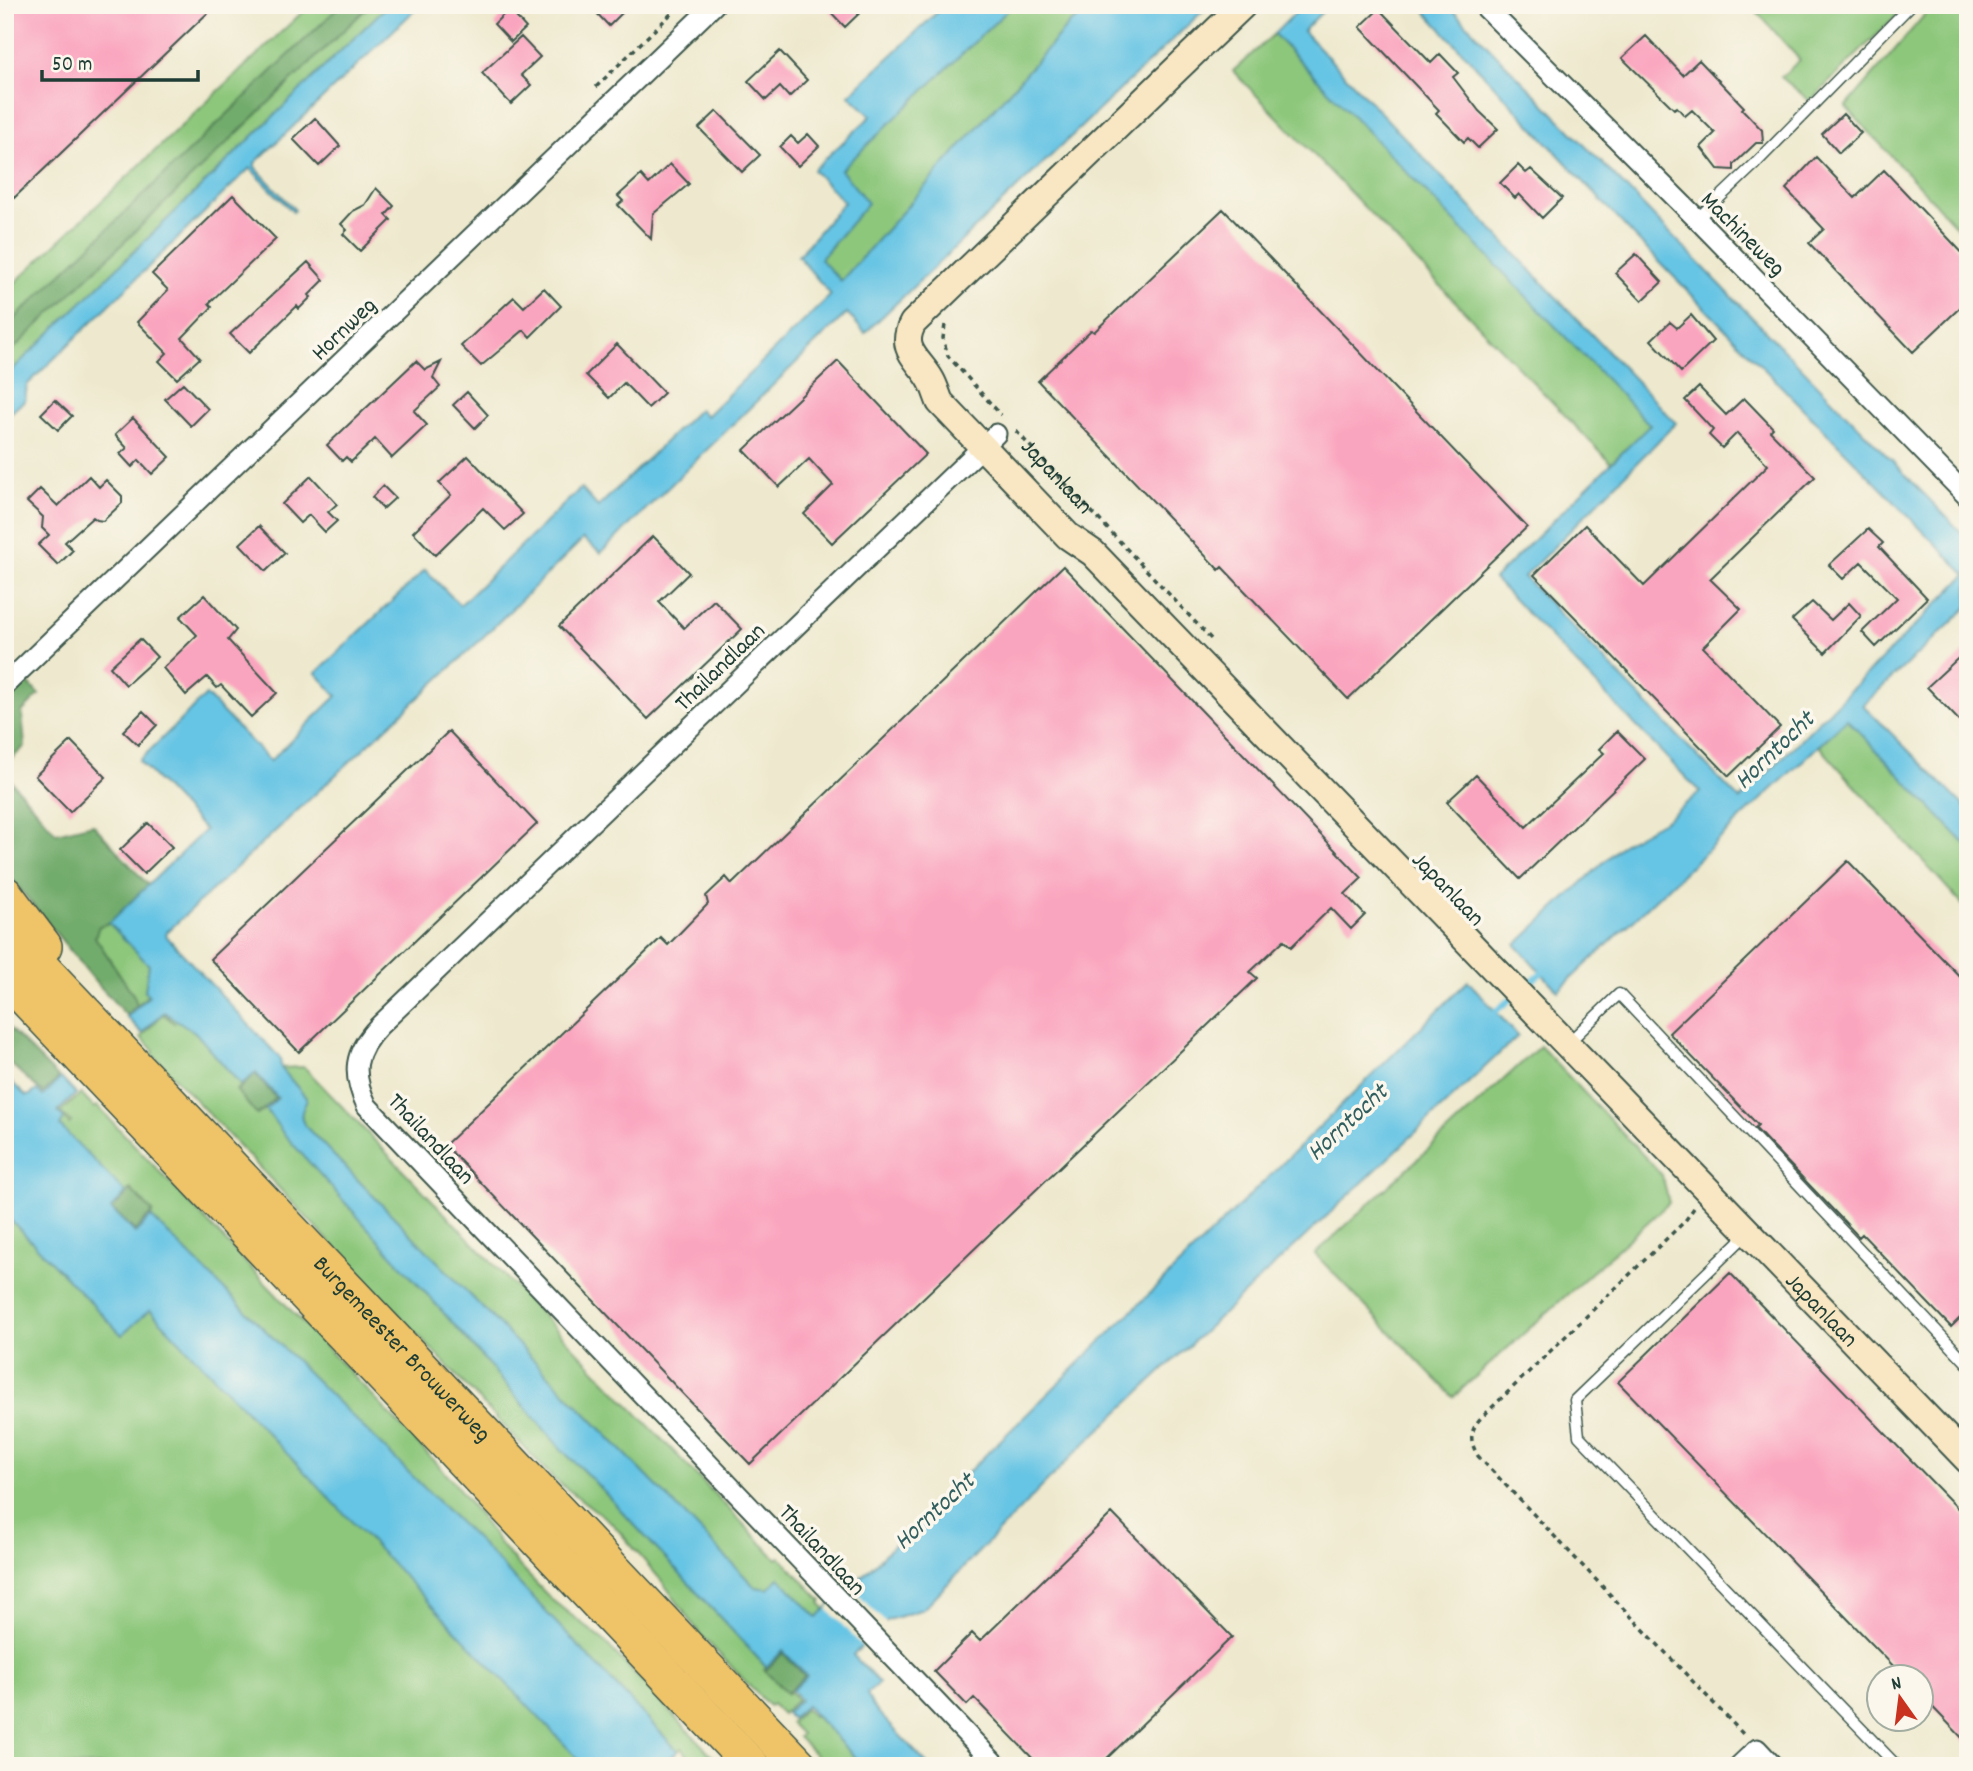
<svg xmlns="http://www.w3.org/2000/svg" width="1973" height="1771" font-family="Dekko,sans-serif">
<rect width="100%" height="100%" fill="#fbf7ec"/>
<filter id="ink" filterUnits="userSpaceOnUse"><feTurbulence type="fractalNoise" baseFrequency=".0143" numOctaves="2"/><feDisplacementMap in="SourceGraphic" scale="14" xChannelSelector="R" yChannelSelector="G"/><feConvolveMatrix kernelMatrix="1 2 1 2 8 2 1 2 1" color-interpolation-filters="sRGB"/></filter>
<filter id="wash" filterUnits="userSpaceOnUse"><feTurbulence type="fractalNoise" baseFrequency=".00686" numOctaves="4" result="noise"/><feDisplacementMap in="SourceGraphic" scale="28" xChannelSelector="R" yChannelSelector="G"/><feGaussianBlur stdDeviation="1.57" result="paint"/><feColorMatrix in="noise" values="0 0 0 0 0 0 0 0 0 0 0 0 0 0 0 0 0 1.4 0 .05"/><feComposite in="paint" operator="in"/></filter>
<g filter="url(#wash)">
<rect width="100%" height="100%" fill="#eee9ce"/>
<!-- green -->
<path fill="#8dc77c" stroke="#568258" stroke-width="2" d="M 310,5 L 341,5 L 5,328 L 5,292 Z
M 370,5 L 388,5 L 7,375 L 5,382 L 5,357 Z
M 1013,5 L 1104,5 L 1071,22 L 841,281 L 820,260 L 867,203 L 840,170 Z
M 1751,5 L 1907,5 L 1810,101 L 1781,77 L 1800,60 Z
M 1933,5 L 1962,5 L 1968,12 L 1968,239 L 1846,107 Z
M 1274,34 L 1651,425 L 1611,463 L 1233,71 Z
M 1847,719 L 1968,847 L 1968,911 L 1819,746 Z
M 109,923 L 149,965 L 145,991 L 148,995 L 137,1005 L 134,996 L 95,937 L 99,926 Z
M 163,1011 L 195,1032 L 241,1085 L 236,1090 L 257,1115 L 266,1109 L 283,1133 L 458,1329 L 562,1450 L 592,1479 L 766,1667 L 764,1670 L 787,1694 L 790,1692 L 797,1700 L 782,1714 L 772,1704 L 769,1706 L 701,1635 L 661,1580 L 612,1523 L 554,1479 L 152,1054 L 154,1051 L 141,1037 L 163,1014 L 175,1024 Z
M 1540,1046 L 1662,1175 L 1669,1203 L 1453,1397 L 1315,1254 Z
M 304,1067 L 777,1559 L 780,1557 L 822,1601 L 820,1603 L 827,1610 L 817,1618 L 779,1579 L 768,1589 L 755,1587 L 306,1127 C 298,1117 302,1110 307,1099 L 281,1068 Z
M 81,1094 L 94,1108 L 97,1106 L 101,1110 L 453,1481 L 507,1553 L 552,1600 L 603,1640 L 712,1756 L 712,1760 L 717,1766 L 697,1766 L 681,1748 L 678,1751 L 490,1553 L 151,1217 L 153,1212 L 130,1189 L 126,1193 L 67,1135 L 59,1124 L 64,1118 L 69,1124 L 71,1122 L 60,1112 Z
M 5,1214 L 122,1335 L 149,1309 L 586,1765 L 5,1766 Z
M 805,1709 L 812,1716 L 814,1715 L 863,1766 L 826,1766 L 798,1737 L 801,1734 L 790,1723 Z"/>
<!-- forest -->
<path fill="#72ac6c" stroke="#487450" stroke-width="2" d="M 341,5 L 370,5 L 5,357 L 5,328 Z
M 25,679 L 39,695 L 22,712 L 25,746 L 5,765 L 5,695 Z
M 5,774 L 56,833 L 93,824 L 148,885 L 109,923 L 99,926 L 95,937 L 134,996 L 137,1005 L 126,1015 L 96,982 L 5,871 Z
M 5,1024 L 59,1078 L 43,1093 L 5,1059 Z
M 255,1074 L 276,1098 L 257,1115 L 237,1091 Z
M 131,1190 L 153,1212 L 135,1231 L 112,1209 Z
M 783,1653 L 805,1676 L 787,1693 L 765,1671 Z"/>
<!-- water -->
<path fill="#66c4e4" stroke="#42808c" stroke-width="2" d="M 388,5 L 420,5 L 255,163 L 255,167 L 295,210 L 293,212 L 250,168 L 27,385 L 25,400 L 5,418 L 7,375 Z
M 945,5 L 1013,5 L 841,170 L 868,203 L 820,259 L 841,281 L 1071,22 L 1104,5 L 1209,5 L 865,333 L 847,313 L 601,553 L 583,539 L 473,647 L 167,932 L 166,936 L 280,1058 L 281,1068 L 307,1099 C 302,1110 298,1117 306,1127 L 755,1587 L 768,1589 L 779,1578 L 817,1617 L 853,1585 L 1468,981 L 1518,1036 L 1077,1451 L 923,1609 L 888,1620 L 853,1655 L 879,1683 L 867,1694 L 873,1707 L 929,1766 L 863,1766 L 806,1706 L 791,1719 L 786,1713 L 800,1700 L 792,1690 L 807,1676 L 783,1651 L 766,1667 L 592,1479 L 562,1450 L 458,1329 L 283,1133 L 266,1109 L 278,1098 L 256,1073 L 241,1085 L 195,1032 L 164,1012 L 142,1033 L 127,1017 L 149,996 L 145,991 L 149,965 L 109,923 L 205,830 L 139,761 L 206,695 L 270,761 L 337,696 L 316,673 L 425,570 L 460,605 L 581,488 L 598,507 L 699,409 L 706,416 L 831,295 L 798,256 L 844,202 L 813,170 L 871,116 L 849,95 Z
M 1303,5 L 1329,5 L 1303,31 L 1676,423 L 1524,577 L 1740,800 L 1966,575 L 1636,238 L 1419,5 L 1448,5 L 1968,539 L 1968,607 L 1863,705 L 1968,810 L 1968,847 L 1847,719 L 1558,991 L 1516,945 L 1624,843 L 1667,819 L 1700,792 L 1494,579 L 1650,425 L 1274,34 Z
M 5,1076 L 26,1096 L 30,1095 L 37,1090 L 43,1096 L 61,1078 L 76,1094 L 58,1111 L 64,1118 L 60,1126 L 126,1193 L 111,1209 L 135,1233 L 151,1217 L 490,1553 L 678,1751 L 662,1766 L 585,1766 L 150,1310 L 122,1335 L 5,1214 Z"/>
<!-- pier -->
<path fill="#eee9ce" d="M 850,1586 L 887,1624 L 863,1647 L 827,1609 Z"/>
<g fill="none" stroke-linecap="round" stroke-linejoin="round">
<!-- stream -->
<path stroke="#66c4e4" stroke-width="6" d="M 1522,989 L 1546,969
M 1490,1016 L 1514,996"/>
</g>
<g id="blocks">
<!-- building -->
<path fill="#faa5bf" d="M 5,5 L 216,5 L 14,198 L 5,189 Z
M 589,5 L 630,5 L 609,26 Z
M 824,5 L 868,5 L 845,27 Z
M 509,9 L 526,28 L 511,42 L 494,24 Z
M 1379,9 L 1431,63 L 1440,54 L 1458,73 L 1453,77 L 1479,111 L 1498,129 L 1478,148 L 1468,138 L 1464,142 L 1436,113 L 1439,110 L 1360,27 Z
M 1646,36 L 1683,75 L 1699,60 L 1744,107 L 1742,109 L 1762,130 L 1763,143 L 1756,143 L 1734,164 L 1734,170 L 1718,169 L 1701,147 L 1715,133 L 1692,110 L 1685,116 L 1677,107 L 1674,109 L 1622,58 Z
M 521,37 L 540,57 L 521,75 L 531,85 L 511,104 L 482,73 Z
M 780,51 L 807,80 L 789,97 L 780,87 L 766,100 L 748,81 Z
M 717,111 L 760,155 L 742,172 L 699,128 Z
M 1843,114 L 1861,133 L 1839,153 L 1822,134 Z
M 315,118 L 340,146 L 319,166 L 293,139 Z
M 808,134 L 819,146 L 798,166 L 780,147 L 791,136 L 798,143 Z
M 1816,157 L 1855,198 L 1884,170 L 1968,259 L 1968,300 L 1913,352 L 1809,243 L 1824,229 L 1786,189 Z
M 670,164 L 689,184 L 653,214 L 651,239 L 618,205 L 623,201 L 618,196 L 641,175 L 649,184 Z
M 1518,165 L 1526,173 L 1531,169 L 1562,198 L 1542,218 L 1519,194 L 1515,198 L 1500,183 Z
M 376,188 L 394,206 L 386,215 L 391,220 L 360,251 L 343,234 L 347,230 L 341,224 L 353,211 L 365,205 Z
M 233,195 L 276,239 L 209,303 L 212,307 L 182,338 L 200,358 L 177,379 L 159,361 L 167,353 L 137,322 L 168,290 L 152,274 Z
M 1223,209 L 1527,527 L 1348,699 L 1222,567 L 1219,570 L 1038,381 L 1091,330 L 1094,332 Z
M 1636,254 L 1662,282 L 1642,301 L 1615,273 Z
M 308,262 L 324,280 L 309,295 L 311,297 L 299,309 L 297,306 L 249,353 L 230,334 Z
M 544,288 L 561,306 L 530,337 L 524,330 L 481,366 L 461,346 L 514,297 L 524,307 Z
M 1691,315 L 1713,341 L 1681,372 L 1651,340 L 1670,322 L 1677,328 Z
M 617,344 L 664,393 L 648,408 L 624,383 L 609,398 L 586,375 Z
M 416,361 L 425,370 L 441,362 L 433,378 L 440,387 L 414,411 L 427,425 L 392,458 L 375,439 L 351,462 L 346,457 L 342,461 L 327,445 Z
M 838,361 L 926,454 L 832,543 L 804,514 L 833,485 L 809,459 L 779,487 L 744,450 Z
M 183,383 L 208,409 L 191,426 L 165,399 Z
M 1699,387 L 1726,415 L 1744,398 L 1773,428 L 1770,431 L 1815,477 L 1710,579 L 1741,609 L 1703,647 L 1780,727 L 1729,776 L 1534,575 L 1585,525 L 1644,586 L 1768,465 L 1737,433 L 1722,448 L 1709,435 L 1713,430 L 1685,400 Z
M 467,392 L 488,415 L 475,428 L 453,405 Z
M 55,400 L 72,416 L 58,430 L 41,414 Z
M 133,418 L 170,457 L 152,474 L 139,460 L 132,467 L 120,454 L 127,448 L 115,435 Z
M 468,456 L 523,514 L 505,530 L 483,508 L 435,555 L 413,532 L 451,495 L 439,483 Z
M 89,476 L 99,487 L 106,480 L 122,496 L 122,503 L 103,521 L 97,520 L 93,517 L 65,542 L 73,550 L 58,565 L 38,545 L 49,535 L 42,528 L 43,517 L 27,502 L 40,489 L 58,506 Z
M 311,476 L 337,504 L 328,512 L 337,521 L 325,532 L 309,515 L 300,523 L 282,504 Z
M 383,486 L 395,498 L 383,509 L 372,497 Z
M 259,526 L 285,553 L 266,571 L 240,544 Z
M 1868,529 L 1883,543 L 1879,547 L 1927,598 L 1876,647 L 1862,632 L 1897,598 L 1861,562 L 1843,579 L 1829,565 Z
M 653,536 L 689,573 L 659,602 L 684,628 L 714,600 L 742,629 L 648,719 L 559,626 Z
M 1063,566 L 1362,878 L 1345,894 L 1365,915 L 1351,929 L 1331,908 L 1291,947 L 1284,940 L 1250,972 L 1257,978 L 750,1464 L 445,1145 L 661,938 L 668,945 L 708,904 L 706,896 L 726,877 L 732,884 Z
M 204,595 L 236,630 L 228,640 L 277,693 L 251,717 L 221,685 L 217,688 L 207,677 L 186,695 L 163,668 L 197,635 L 180,617 Z
M 1812,602 L 1831,620 L 1849,603 L 1861,616 L 1825,653 L 1792,620 Z
M 140,639 L 157,657 L 126,685 L 110,667 Z
M 1968,649 L 1968,730 L 1927,687 Z
M 143,711 L 157,725 L 138,745 L 123,731 Z
M 449,731 L 537,824 L 299,1052 L 210,959 Z
M 1617,731 L 1645,759 L 1520,879 L 1447,802 L 1476,775 L 1526,827 L 1604,753 L 1599,749 Z
M 71,741 L 106,777 L 70,812 L 35,776 Z
M 148,823 L 172,847 L 144,874 L 120,850 Z
M 1848,861 L 1968,985 L 1968,1310 L 1951,1327 L 1862,1234 L 1859,1237 L 1755,1128 L 1758,1125 L 1669,1033 Z
M 1730,1273 L 1968,1519 L 1968,1744 L 1921,1695 L 1921,1676 L 1903,1676 L 1618,1382 Z
M 1112,1513 L 1232,1637 L 1099,1766 L 1040,1766 L 974,1698 L 967,1705 L 934,1671 L 972,1633 L 980,1641 Z"/>
</g>
</g>
<g filter="url(#ink)">
<use href="#blocks" fill-opacity="0" stroke="#3e574b" stroke-width="2"/>
<g fill="none" stroke-linecap="round" stroke-linejoin="round">
<defs>
<path id="lane" d="M 1697,219 L 1755,164 L 1911,5
M 1567,1044 L 1619,994 L 1968,1364
M 1748,1233 L 1575,1400 L 1579,1436 L 1897,1766
M 1954,1445 L 1968,1432"/>
<path id="street" d="M 1483,5 L 1697,219 L 1968,497
M 996,434 L 379,1026 C 354,1052 351,1073 367,1106 L 997,1766
M 5,685 L 714,5
M 1739,1766 L 1757,1749 L 1773,1766"/>
<g id="secondary">
<path id="s2" d="M 1243,5 L 913,323 C 898,350 920,360 931,380 C 935,387 937,395 940,402 L 1068,536 L 1093,553 L 1968,1460"/>
</g>
<g id="highway">
<path d="M 5,894 L 44,946"/>
<path id="s3" d="M 5,929 L 800,1766"/>
<path d="M 5,977 L 752,1766"/>
</g>
</defs>
<!-- lane casing -->
<use href="#lane" stroke="#3e574b" stroke-width="13"/>
<!-- street casing -->
<use href="#street" stroke="#3e574b" stroke-width="23"/>
<!-- secondary casing -->
<use href="#secondary" stroke="#3e574b" stroke-width="30"/>
<!-- highway casing -->
<use href="#highway" stroke="#3e574b" stroke-width="38"/>
<!-- path -->
<g stroke="#3e574b" stroke-width="3.5" stroke-dasharray="5 5" stroke-linecap="butt">
<path d="M 596,87 L 680,5"/>
<path d="M 945,325 L 943,338 L 948,356 L 1001,415"/>
<path id="s1" d="M 1016,431 L 1214,642"/>
<path d="M 1694,1208 L 1685,1221 L 1479,1420 C 1469,1433 1470,1442 1478,1456 L 1744,1735"/>
</g>
<!-- lane -->
<use href="#lane" stroke="#fff" stroke-width="10"/>
<!-- street -->
<use href="#street" stroke="#fff" stroke-width="19"/>
<!-- secondary -->
<use href="#secondary" stroke="#f9e7c3" stroke-width="26"/>
<!-- highway -->
<use href="#highway" stroke="#efc469" stroke-width="35"/>
</g>
</g>
<g text-anchor="middle" stroke-width="7" stroke-linejoin="round" paint-order="stroke">
<!-- street labels -->
<g font-size="24" fill="#1f3d34" stroke="#fbf7ec">
<text transform="translate(1744 233) rotate(45)" y="8">Machineweg</text>
<text transform="translate(343 328) rotate(-44)" y="8">Hornweg</text>
<text dy="8" stroke="none"><textPath href="#s1" startOffset="61">Japanlaan</textPath></text>
<text transform="translate(719 666) rotate(-44)" y="8">Thailandlaan</text>
<text transform="translate(1449 888) rotate(46)" y="8">Japanlaan</text>
<text transform="translate(432 1138) rotate(47)" y="8">Thailandlaan</text>
<text dy="8" stroke="none"><textPath href="#s2" startOffset="1813">Japanlaan</textPath></text>
<text dy="8" stroke="none"><textPath href="#s3" startOffset="578">Burgemeester Brouwerweg</textPath></text>
<text transform="translate(823 1549) rotate(47)" y="8">Thailandlaan</text>
</g>
<!-- water labels -->
<g font-size="26" font-style="italic" fill="#315f60" stroke="#fbf7ec">
<text transform="translate(1773 749) rotate(-44)" y="9">Horntocht</text>
<text transform="translate(1346 1121) rotate(-43)" y="9">Horntocht</text>
<text transform="translate(933 1510) rotate(-43)" y="9">Horntocht</text>
</g>
</g>
<!-- margin -->
<rect width="1973" height="1771" fill="none" stroke="#fbf7ec" stroke-width="28"/>
<!-- north arrow -->
<g transform="translate(1900 1698) rotate(346)"><circle r="33" fill="#fbf7ec" stroke="#a3ada2" stroke-width="2"/>
<path d="M0-5L12 26L0 18L-12 26Z" fill="#c8321e"/>
<text y="-10" font-size="19" font-weight="bold" text-anchor="middle" fill="#1f3d34">N</text>
</g>
<!-- scale -->
<path d="M42 70v10h156v-10" fill="none" stroke="#1f3d34" stroke-width="3.5"/>
<text x="52" y="70" font-size="21" fill="#1f3d34" stroke="#fbf7ec" stroke-width="5" paint-order="stroke">50 m</text>
</svg>
